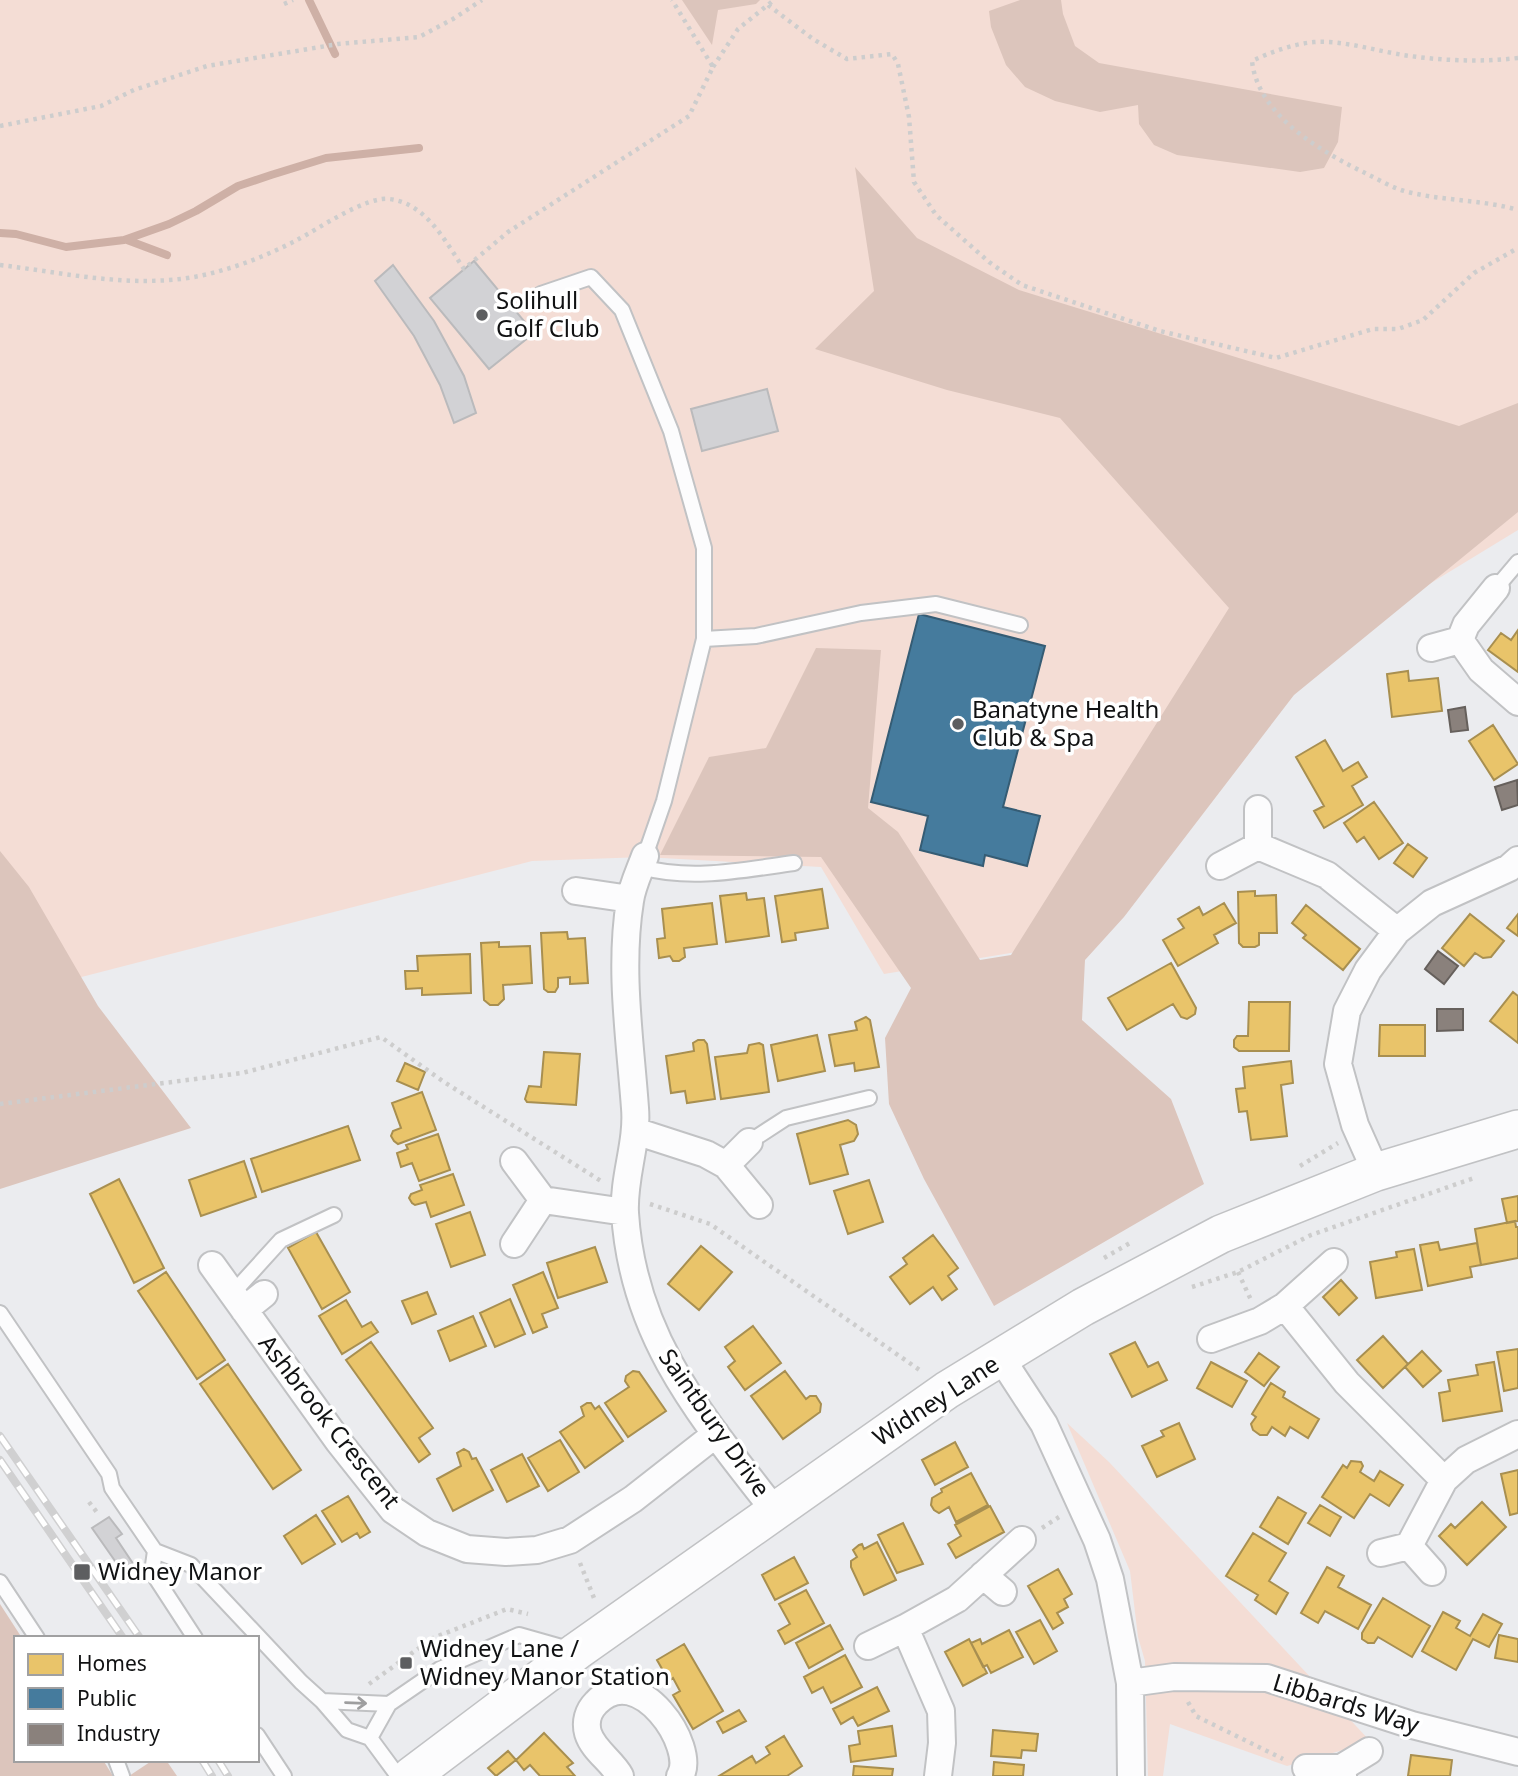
<svg xmlns="http://www.w3.org/2000/svg" width="1518" height="1776" font-family="'Noto Sans',sans-serif">
<rect width="100%" height="100%" fill="#ebecef"/>
<!-- green -->
<path fill="#f4ddd5" d="M 0,0 L 1518,0 L 1518,530 L 1290,669 L 1076,942 L 884,974 L 821,867 L 644,857 L 532,861 L 0,998 Z
M 1067,1423 L 1109,1462 L 1371,1742 L 1287,1766 L 1170,1724 L 1163,1776 L 1148,1776 L 1145,1661 L 1138,1637 L 1130,1571 Z"/>
<!-- forest -->
<path fill="#dcc5bc" d="M 682,0 L 760,0 L 756,4 L 718,10 L 712,45 Z
M 1020,0 L 1061,0 L 1063,14 L 1075,46 L 1099,63 L 1342,107 L 1338,142 L 1324,168 L 1300,172 L 1177,155 L 1154,145 L 1139,124 L 1138,105 L 1100,112 L 1055,101 L 1025,87 L 1006,65 L 991,27 L 989,11 Z
M 855,167 L 917,238 L 1019,290 L 1459,426 L 1518,403 L 1518,512 L 1294,695 L 1124,917 L 1085,960 L 1082,1020 L 1171,1099 L 1204,1184 L 994,1306 L 924,1179 L 889,1104 L 885,1038 L 911,988 L 821,857 L 660,855 L 709,757 L 766,748 L 816,648 L 881,650 L 868,808 L 898,832 L 980,960 L 1011,955 L 1229,608 L 1060,418 L 947,390 L 815,349 L 874,291 Z
M 0,851 L 29,887 L 98,1006 L 191,1128 L 0,1189 Z
M 0,1604 L 22,1638 L 16,1638 L 16,1760 L 103,1760 L 113,1776 L 0,1776 Z
M 153,1760 L 166,1760 L 177,1776 L 129,1776 Z"/>
<!-- homes -->
<path fill="#e9c46a" stroke="#a88f50" stroke-width="2" d="M 1518,630 L 1518,672 L 1488,650 L 1501,633 L 1511,640 Z
M 1408,671 L 1409,681 L 1438,678 L 1442,711 L 1392,717 L 1387,674 Z
M 1493,725 L 1518,764 L 1494,780 L 1469,741 Z
M 1325,740 L 1343,771 L 1358,762 L 1367,777 L 1352,786 L 1363,805 L 1324,828 L 1314,811 L 1324,806 L 1296,757 Z
M 1374,802 L 1403,843 L 1379,859 L 1364,837 L 1357,842 L 1344,823 Z
M 1408,844 L 1427,858 L 1413,877 L 1394,863 Z
M 822,889 L 828,928 L 795,933 L 796,940 L 782,942 L 775,896 Z
M 1255,891 L 1255,896 L 1276,895 L 1277,933 L 1259,933 L 1259,945 L 1255,947 L 1243,947 L 1239,943 L 1238,892 Z
M 746,893 L 747,900 L 764,898 L 769,936 L 726,942 L 720,896 Z
M 712,903 L 717,944 L 684,948 L 685,957 L 679,961 L 673,961 L 670,956 L 659,958 L 657,939 L 665,938 L 662,909 Z
M 1224,903 L 1236,923 L 1214,935 L 1218,943 L 1178,966 L 1163,940 L 1184,928 L 1178,919 L 1199,907 L 1203,915 Z
M 1306,905 L 1360,949 L 1343,970 L 1303,938 L 1306,935 L 1292,923 Z
M 1470,914 L 1504,941 L 1491,957 L 1483,958 L 1475,953 L 1464,966 L 1442,948 Z
M 1518,914 L 1518,936 L 1507,928 Z
M 567,932 L 568,939 L 585,938 L 588,983 L 570,984 L 570,977 L 558,978 L 558,987 L 555,992 L 548,992 L 544,989 L 541,933 Z
M 499,942 L 499,947 L 530,946 L 532,983 L 503,985 L 504,999 L 498,1005 L 490,1005 L 484,1000 L 481,943 Z
M 470,954 L 471,993 L 422,995 L 422,988 L 406,989 L 405,971 L 418,971 L 417,956 Z
M 1171,963 L 1196,1008 L 1195,1014 L 1187,1019 L 1181,1017 L 1173,1004 L 1127,1030 L 1108,998 Z
M 1513,992 L 1518,996 L 1518,1043 L 1490,1021 Z
M 1249,1002 L 1290,1002 L 1289,1051 L 1239,1051 L 1234,1047 L 1234,1040 L 1237,1036 L 1248,1036 Z
M 866,1017 L 870,1020 L 879,1067 L 855,1071 L 854,1063 L 835,1066 L 829,1035 L 857,1030 L 855,1022 Z
M 1380,1025 L 1425,1025 L 1425,1056 L 1379,1056 Z
M 817,1035 L 825,1071 L 778,1081 L 771,1045 Z
M 698,1040 L 704,1040 L 707,1044 L 715,1099 L 687,1103 L 685,1091 L 671,1093 L 666,1056 L 694,1051 L 693,1043 Z
M 759,1043 L 763,1045 L 769,1092 L 721,1099 L 715,1057 L 747,1053 L 749,1045 Z
M 544,1052 L 580,1054 L 576,1105 L 527,1102 L 525,1099 L 529,1086 L 541,1087 Z
M 1291,1061 L 1293,1083 L 1281,1085 L 1287,1136 L 1251,1140 L 1247,1111 L 1239,1112 L 1236,1089 L 1245,1088 L 1243,1067 Z
M 405,1063 L 425,1072 L 418,1090 L 397,1081 Z
M 422,1092 L 436,1130 L 398,1144 L 394,1141 L 391,1136 L 393,1131 L 401,1128 L 392,1103 Z
M 848,1120 L 856,1125 L 858,1134 L 854,1141 L 840,1145 L 848,1174 L 810,1184 L 797,1134 Z
M 348,1126 L 360,1160 L 262,1192 L 251,1159 Z
M 438,1134 L 450,1170 L 419,1181 L 412,1163 L 401,1167 L 397,1153 L 408,1149 L 406,1145 Z
M 244,1161 L 256,1197 L 201,1216 L 189,1180 Z
M 453,1174 L 464,1205 L 431,1217 L 426,1202 L 415,1205 L 412,1203 L 409,1198 L 411,1194 L 422,1190 L 420,1185 Z
M 119,1179 L 164,1268 L 134,1283 L 90,1194 Z
M 869,1180 L 883,1222 L 848,1234 L 834,1191 Z
M 1518,1196 L 1518,1221 L 1507,1223 L 1502,1199 Z
M 470,1212 L 485,1255 L 451,1267 L 436,1224 Z
M 1515,1221 L 1516,1227 L 1518,1227 L 1518,1258 L 1481,1265 L 1475,1229 Z
M 316,1232 L 350,1292 L 322,1309 L 288,1248 Z
M 933,1235 L 958,1268 L 948,1276 L 957,1289 L 942,1300 L 933,1287 L 910,1304 L 890,1277 L 907,1264 L 903,1258 Z
M 1438,1242 L 1440,1250 L 1477,1243 L 1481,1265 L 1470,1267 L 1472,1277 L 1428,1286 L 1420,1245 Z
M 701,1246 L 732,1272 L 699,1310 L 668,1284 Z
M 595,1247 L 607,1282 L 558,1298 L 547,1263 Z
M 1414,1249 L 1422,1290 L 1376,1298 L 1370,1262 L 1397,1257 L 1396,1252 Z
M 166,1272 L 225,1360 L 197,1379 L 138,1291 Z
M 543,1272 L 558,1308 L 542,1314 L 547,1327 L 533,1333 L 513,1285 Z
M 1341,1280 L 1357,1298 L 1339,1315 L 1323,1297 Z
M 427,1292 L 436,1314 L 412,1324 L 402,1301 Z
M 510,1299 L 525,1334 L 495,1347 L 480,1313 Z
M 346,1300 L 362,1327 L 371,1322 L 378,1332 L 342,1354 L 319,1316 Z
M 473,1316 L 486,1346 L 450,1361 L 438,1331 Z
M 753,1326 L 781,1363 L 745,1390 L 728,1367 L 735,1361 L 725,1347 Z
M 1383,1336 L 1408,1364 L 1383,1388 L 1357,1360 Z
M 371,1342 L 433,1428 L 419,1438 L 430,1454 L 419,1462 L 346,1360 Z
M 1135,1342 L 1148,1367 L 1158,1362 L 1167,1380 L 1132,1397 L 1110,1354 Z
M 1518,1349 L 1518,1388 L 1504,1391 L 1497,1352 Z
M 1422,1351 L 1441,1371 L 1423,1387 L 1405,1367 Z
M 1259,1353 L 1279,1367 L 1264,1386 L 1245,1372 Z
M 1211,1362 L 1247,1381 L 1232,1407 L 1197,1388 Z
M 1494,1362 L 1502,1411 L 1443,1421 L 1439,1393 L 1450,1391 L 1448,1380 L 1478,1375 L 1476,1365 Z
M 228,1364 L 301,1470 L 273,1489 L 200,1384 Z
M 633,1371 L 639,1372 L 666,1411 L 628,1437 L 605,1403 L 629,1387 L 625,1381 L 626,1376 Z
M 785,1371 L 806,1399 L 810,1396 L 816,1396 L 821,1404 L 820,1412 L 783,1439 L 751,1396 Z
M 1271,1383 L 1285,1392 L 1283,1397 L 1319,1419 L 1308,1438 L 1290,1427 L 1285,1436 L 1272,1427 L 1267,1435 L 1260,1435 L 1253,1430 L 1251,1424 L 1256,1417 L 1252,1414 Z
M 587,1403 L 591,1403 L 595,1409 L 599,1406 L 623,1441 L 585,1468 L 560,1432 L 584,1416 L 581,1407 Z
M 1179,1423 L 1195,1459 L 1157,1477 L 1142,1446 L 1164,1436 L 1161,1431 Z
M 560,1440 L 579,1472 L 548,1491 L 528,1458 Z
M 955,1442 L 968,1467 L 935,1485 L 922,1460 Z
M 464,1449 L 469,1452 L 472,1459 L 476,1458 L 493,1490 L 453,1511 L 437,1479 L 461,1466 L 457,1453 Z
M 522,1454 L 539,1486 L 507,1502 L 491,1470 Z
M 1351,1461 L 1361,1462 L 1363,1466 L 1360,1472 L 1374,1481 L 1380,1471 L 1403,1485 L 1389,1506 L 1370,1494 L 1354,1518 L 1322,1497 L 1343,1465 L 1347,1468 Z
M 1518,1470 L 1518,1513 L 1510,1515 L 1501,1474 Z
M 971,1473 L 988,1505 L 956,1522 L 949,1507 L 939,1513 L 934,1510 L 931,1505 L 932,1498 L 942,1492 L 941,1489 Z
M 348,1496 L 370,1532 L 360,1538 L 357,1533 L 342,1542 L 322,1511 Z
M 1278,1497 L 1306,1513 L 1288,1544 L 1260,1527 Z
M 1482,1502 L 1506,1527 L 1467,1565 L 1439,1536 L 1451,1524 L 1455,1528 Z
M 1320,1505 L 1341,1517 L 1330,1536 L 1308,1523 Z
M 990,1506 L 1004,1532 L 956,1558 L 948,1544 L 961,1536 L 955,1525 Z
M 316,1515 L 335,1544 L 302,1564 L 284,1536 Z
M 903,1523 L 923,1564 L 897,1573 L 878,1535 Z
M 1253,1533 L 1286,1553 L 1269,1581 L 1288,1593 L 1276,1614 L 1255,1600 L 1258,1595 L 1226,1576 Z
M 877,1542 L 896,1580 L 864,1595 L 851,1567 L 851,1561 L 857,1557 L 853,1550 L 859,1545 L 862,1544 L 864,1549 Z
M 794,1557 L 808,1583 L 775,1600 L 762,1575 Z
M 1327,1567 L 1344,1576 L 1338,1587 L 1371,1605 L 1358,1629 L 1325,1611 L 1318,1623 L 1301,1613 Z
M 1058,1569 L 1072,1594 L 1064,1599 L 1068,1607 L 1057,1613 L 1063,1623 L 1053,1629 L 1028,1586 Z
M 806,1590 L 824,1623 L 785,1644 L 778,1631 L 790,1624 L 779,1604 Z
M 1383,1598 L 1430,1626 L 1412,1657 L 1378,1637 L 1374,1643 L 1368,1643 L 1362,1639 L 1362,1633 Z
M 1443,1612 L 1460,1621 L 1456,1628 L 1470,1636 L 1483,1614 L 1502,1624 L 1489,1647 L 1473,1639 L 1456,1670 L 1422,1651 Z
M 1040,1620 L 1057,1651 L 1034,1664 L 1016,1632 Z
M 830,1625 L 843,1649 L 809,1668 L 796,1643 Z
M 1009,1630 L 1023,1657 L 991,1673 L 987,1665 L 983,1667 L 971,1643 L 980,1639 L 982,1644 Z
M 1499,1635 L 1518,1639 L 1518,1662 L 1495,1658 Z
M 969,1639 L 987,1673 L 963,1686 L 945,1652 Z
M 684,1644 L 723,1711 L 693,1729 L 673,1695 L 680,1691 L 673,1678 L 669,1681 L 657,1660 Z
M 845,1655 L 862,1687 L 831,1703 L 823,1687 L 812,1693 L 804,1677 Z
M 877,1687 L 889,1711 L 858,1726 L 853,1717 L 841,1724 L 833,1709 Z
M 739,1710 L 746,1721 L 723,1733 L 717,1722 Z
M 892,1726 L 896,1756 L 851,1762 L 849,1746 L 860,1744 L 858,1731 Z
M 993,1730 L 1038,1734 L 1036,1751 L 1022,1750 L 1021,1758 L 991,1756 Z
M 544,1733 L 573,1763 L 567,1767 L 575,1776 L 540,1776 L 530,1765 L 524,1770 L 516,1760 Z
M 784,1736 L 802,1766 L 787,1776 L 719,1776 L 752,1756 L 756,1763 L 770,1754 L 766,1747 Z
M 508,1751 L 516,1760 L 496,1776 L 488,1768 Z
M 1411,1755 L 1452,1760 L 1450,1776 L 1408,1776 Z
M 994,1762 L 1024,1765 L 1023,1776 L 993,1776 Z
M 854,1766 L 893,1769 L 892,1776 L 853,1776 Z"/>
<!-- public -->
<path fill="#457b9d" stroke="#355c74" stroke-width="2" d="M 919,614 L 1045,646 L 1003,807 L 1040,816 L 1027,866 L 985,855 L 983,866 L 920,850 L 928,816 L 871,802 Z"/>
<!-- industry -->
<path fill="#8a817c" stroke="#66605c" stroke-width="2" d="M 1465,707 L 1468,730 L 1451,732 L 1448,710 Z
M 1517,780 L 1518,805 L 1502,810 L 1495,787 Z
M 1438,951 L 1458,966 L 1444,984 L 1425,969 Z
M 1437,1009 L 1463,1009 L 1463,1030 L 1437,1031 Z"/>
<g fill="none" stroke-linecap="round" stroke-linejoin="round">
<!-- stream -->
<path stroke="#ceb0a6" stroke-width="8" d="M 309,0 L 335,54
M 0,233 L 16,234 L 66,247 L 124,240 L 169,224 L 196,211 L 238,186 L 271,175 L 326,158 L 419,148
M 127,240 L 167,255"/>
</g>
<!-- building -->
<path fill="#d2d2d5" stroke="#bababc" stroke-width="2" d="M 474,261 L 534,333 L 489,369 L 430,298 Z
M 393,265 L 434,321 L 464,376 L 476,413 L 454,423 L 440,385 L 414,336 L 375,281 Z
M 767,389 L 778,431 L 702,451 L 691,409 Z
M 109,1517 L 122,1534 L 116,1538 L 140,1574 L 129,1581 L 92,1528 Z"/>
<g fill="none" stroke-linecap="round" stroke-linejoin="round">
<defs>
<path id="lane" d="M 541,294 L 591,277 L 622,310 L 671,431 L 704,548 L 704,639
M 1496,588 L 1518,562
M 645,856 L 664,801 L 704,639 L 756,636 L 861,613 L 936,604 L 1020,625
M 641,867 C 692,881 742,870 794,863
M 749,1142 L 786,1118 L 869,1098
M 232,1294 L 281,1240 L 334,1215
M 0,1313 L 109,1474 L 112,1488 L 155,1551 L 191,1565 L 301,1682 L 322,1701 L 347,1730 L 370,1738
M 155,1551 L 152,1572 L 195,1638
M 0,1582 L 37,1638
M 322,1701 L 389,1704
M 257,1735 L 284,1776
M 116,1760 L 122,1776
M 398,1776 L 370,1738 L 389,1704 L 440,1669 L 519,1635 L 572,1650"/>
<path id="street" d="M 1496,588 L 1466,625 L 1460,640 L 1481,670 L 1518,702
M 1431,648 L 1460,640
M 1258,809 L 1258,846
M 645,856 C 640,870 632,886 630,901 C 619,969 630,1039 635,1108 C 638,1143 623,1177 625,1213 C 633,1338 701,1416 775,1511
M 1220,866 L 1258,846 L 1327,875 L 1397,931
M 576,891 L 630,899
M 635,1131 L 706,1154 L 726,1165 L 759,1205
M 514,1161 L 543,1200
M 726,1165 L 749,1142
M 1376,1172 L 1355,1125 L 1338,1064 L 1347,1011 L 1368,970 L 1397,931 L 1432,903 L 1509,868 L 1518,860
M 514,1244 L 543,1200 L 625,1212
M 212,1265 L 339,1442 L 393,1510 L 427,1533 L 467,1549 L 506,1552 L 537,1550 L 570,1540 L 633,1499 L 716,1434
M 1285,1306 L 1334,1262
M 244,1310 L 264,1294
M 1211,1339 L 1260,1321 L 1285,1306 L 1347,1383 L 1444,1480
M 1001,1358 L 1044,1424 L 1097,1540 L 1110,1579 L 1130,1683 L 1131,1776
M 1409,1546 L 1432,1572
M 1381,1553 L 1409,1546 L 1444,1480 L 1466,1460 L 1518,1434
M 983,1575 L 1003,1592
M 868,1646 L 905,1628
M 1130,1683 L 1174,1677 L 1267,1678 L 1412,1725 L 1518,1752
M 1306,1768 L 1341,1768 L 1343,1776
M 1341,1768 L 1369,1751
M 620,1776 C 612,1761 593,1750 588,1733 C 585,1722 588,1711 596,1703 C 638,1658 698,1748 680,1776
M 938,1776 L 942,1743 L 941,1711 L 905,1628 L 957,1599 L 1022,1540"/>
<path id="secondary" d="M 411,1776 L 577,1651 L 947,1390 L 1083,1307 L 1221,1234 L 1376,1172 L 1518,1129"/>
</defs>
<!-- lane casing -->
<use href="#lane" stroke="#c1c2c4" stroke-width="18"/>
<!-- street casing -->
<use href="#street" stroke="#c1c2c4" stroke-width="30"/>
<!-- secondary casing -->
<use href="#secondary" stroke="#c1c2c4" stroke-width="40"/>
<!-- path -->
<path stroke="#cdcdcd" stroke-width="4.5" stroke-dasharray="3.5 5" stroke-linecap="butt" d="M 284,4 L 293,0
M 768,5 L 813,39 L 847,59 L 892,54 L 898,64 L 909,117 L 914,182 L 936,215 L 989,262 L 1022,285 L 1160,331 L 1276,358 L 1373,329 L 1398,329 L 1423,320 L 1474,273 L 1518,248
M 1518,58 C 1482,62 1446,61 1410,56 C 1379,52 1345,40 1314,42 C 1293,44 1271,52 1252,61 C 1258,116 1322,152 1367,174 C 1378,179 1389,186 1401,190 C 1437,201 1481,199 1518,210
M 713,67 L 738,29 L 774,0
M 0,126 L 101,106 L 134,90 L 207,66 L 338,44 L 419,37 L 453,19 L 482,0
M 0,265 C 74,274 149,293 223,270 C 248,263 274,252 297,240 C 318,229 366,196 389,199 C 426,203 445,241 464,269 L 508,232 L 689,116 L 713,67 L 672,0
M 0,1104 L 242,1073 L 381,1037 L 444,1082 L 601,1181
M 1300,1166 L 1338,1143
M 650,1204 L 710,1224 L 921,1371
M 1104,1258 L 1130,1243
M 1238,1272 L 1251,1300
M 1192,1287 L 1238,1272 L 1311,1235 L 1474,1178
M 89,1502 L 99,1515
M 1042,1528 L 1059,1517
M 580,1563 L 594,1598
M 369,1684 L 433,1638 L 507,1609 L 528,1614
M 1188,1702 L 1196,1716 L 1283,1759"/>
<!-- lane -->
<use href="#lane" stroke="#fcfcfd" stroke-width="14"/>
<!-- street -->
<use href="#street" stroke="#fcfcfd" stroke-width="26"/>
<!-- secondary -->
<use href="#secondary" stroke="#fcfcfd" stroke-width="37"/>
<defs>
<path id="rail" d="M 0,1436 L 140,1638
M 0,1460 L 123,1638
M 202,1760 L 212,1776
M 218,1760 L 228,1776"/>
</defs>
<!-- rail casing -->
<use href="#rail" stroke="#d0d0d1" stroke-width="8"/>
<!-- rail -->
<use href="#rail" stroke="#fff" stroke-width="5" stroke-dasharray="16" stroke-linecap="butt"/>
</g>
<!-- one-way arrows -->
<defs><path id="oneway-shaft" d="M-6 0H5M1.5-3L5.5 0L1.5 3" fill="none" stroke-width="1.6" stroke-linecap="round" stroke-linejoin="round" transform="scale(1.75)"/></defs>
<use stroke="#9e9e9f" href="#oneway-shaft" transform="translate(356 1703) rotate(2)"/>
<!-- markers -->
<g fill="#5d5e60" stroke="#fff" stroke-width="2.5">
<circle cx="482" cy="315" r="7"/>
<circle cx="958" cy="724" r="7"/>
<rect x="73" y="1563" width="18" height="18" rx="3.5"/>
<rect x="399" y="1656" width="14" height="14" rx="3.5"/>
</g>
<g text-anchor="middle" stroke-width="7" stroke-linejoin="round" paint-order="stroke">
<!-- poi labels -->
<g font-size="24" fill="#111213" stroke="#fff" text-anchor="start">
<text x="496" y="309">Solihull<tspan x="496" dy="28">Golf Club</tspan></text>
<text x="972" y="718">Banatyne Health<tspan x="972" dy="28">Club &amp; Spa</tspan></text>
<text x="98" y="1580">Widney Manor</text>
<text x="420" y="1657">Widney Lane /<tspan x="420" dy="28">Widney Manor Station</tspan></text>
</g>
<!-- street labels -->
<g font-size="24" fill="#111213" stroke="#fff">
<text transform="translate(936 1401) rotate(-33)" y="8">Widney Lane</text>
<text transform="translate(329 1422) rotate(52)" y="8">Ashbrook Crescent</text>
<text transform="translate(714 1423) rotate(55)" y="8">Saintbury Drive</text>
<text transform="translate(1346 1704) rotate(17)" y="8">Libbards Way</text>
</g>
</g>
<!-- legend -->
<rect x="14" y="1636" width="245" height="126" fill="#ffffff" stroke="#a0a0a1" stroke-width="2"/>
<rect x="28" y="1654" width="35" height="21" fill="#e9c46a" stroke="#a0a0a1" stroke-width="2"/>
<text x="77" y="1671" font-size="21" fill="#111213">Homes</text>
<rect x="28" y="1688" width="35" height="21" fill="#457b9d" stroke="#a0a0a1" stroke-width="2"/>
<text x="77" y="1706" font-size="21" fill="#111213">Public</text>
<rect x="28" y="1724" width="35" height="21" fill="#8a817c" stroke="#a0a0a1" stroke-width="2"/>
<text x="77" y="1741" font-size="21" fill="#111213">Industry</text>
</svg>
